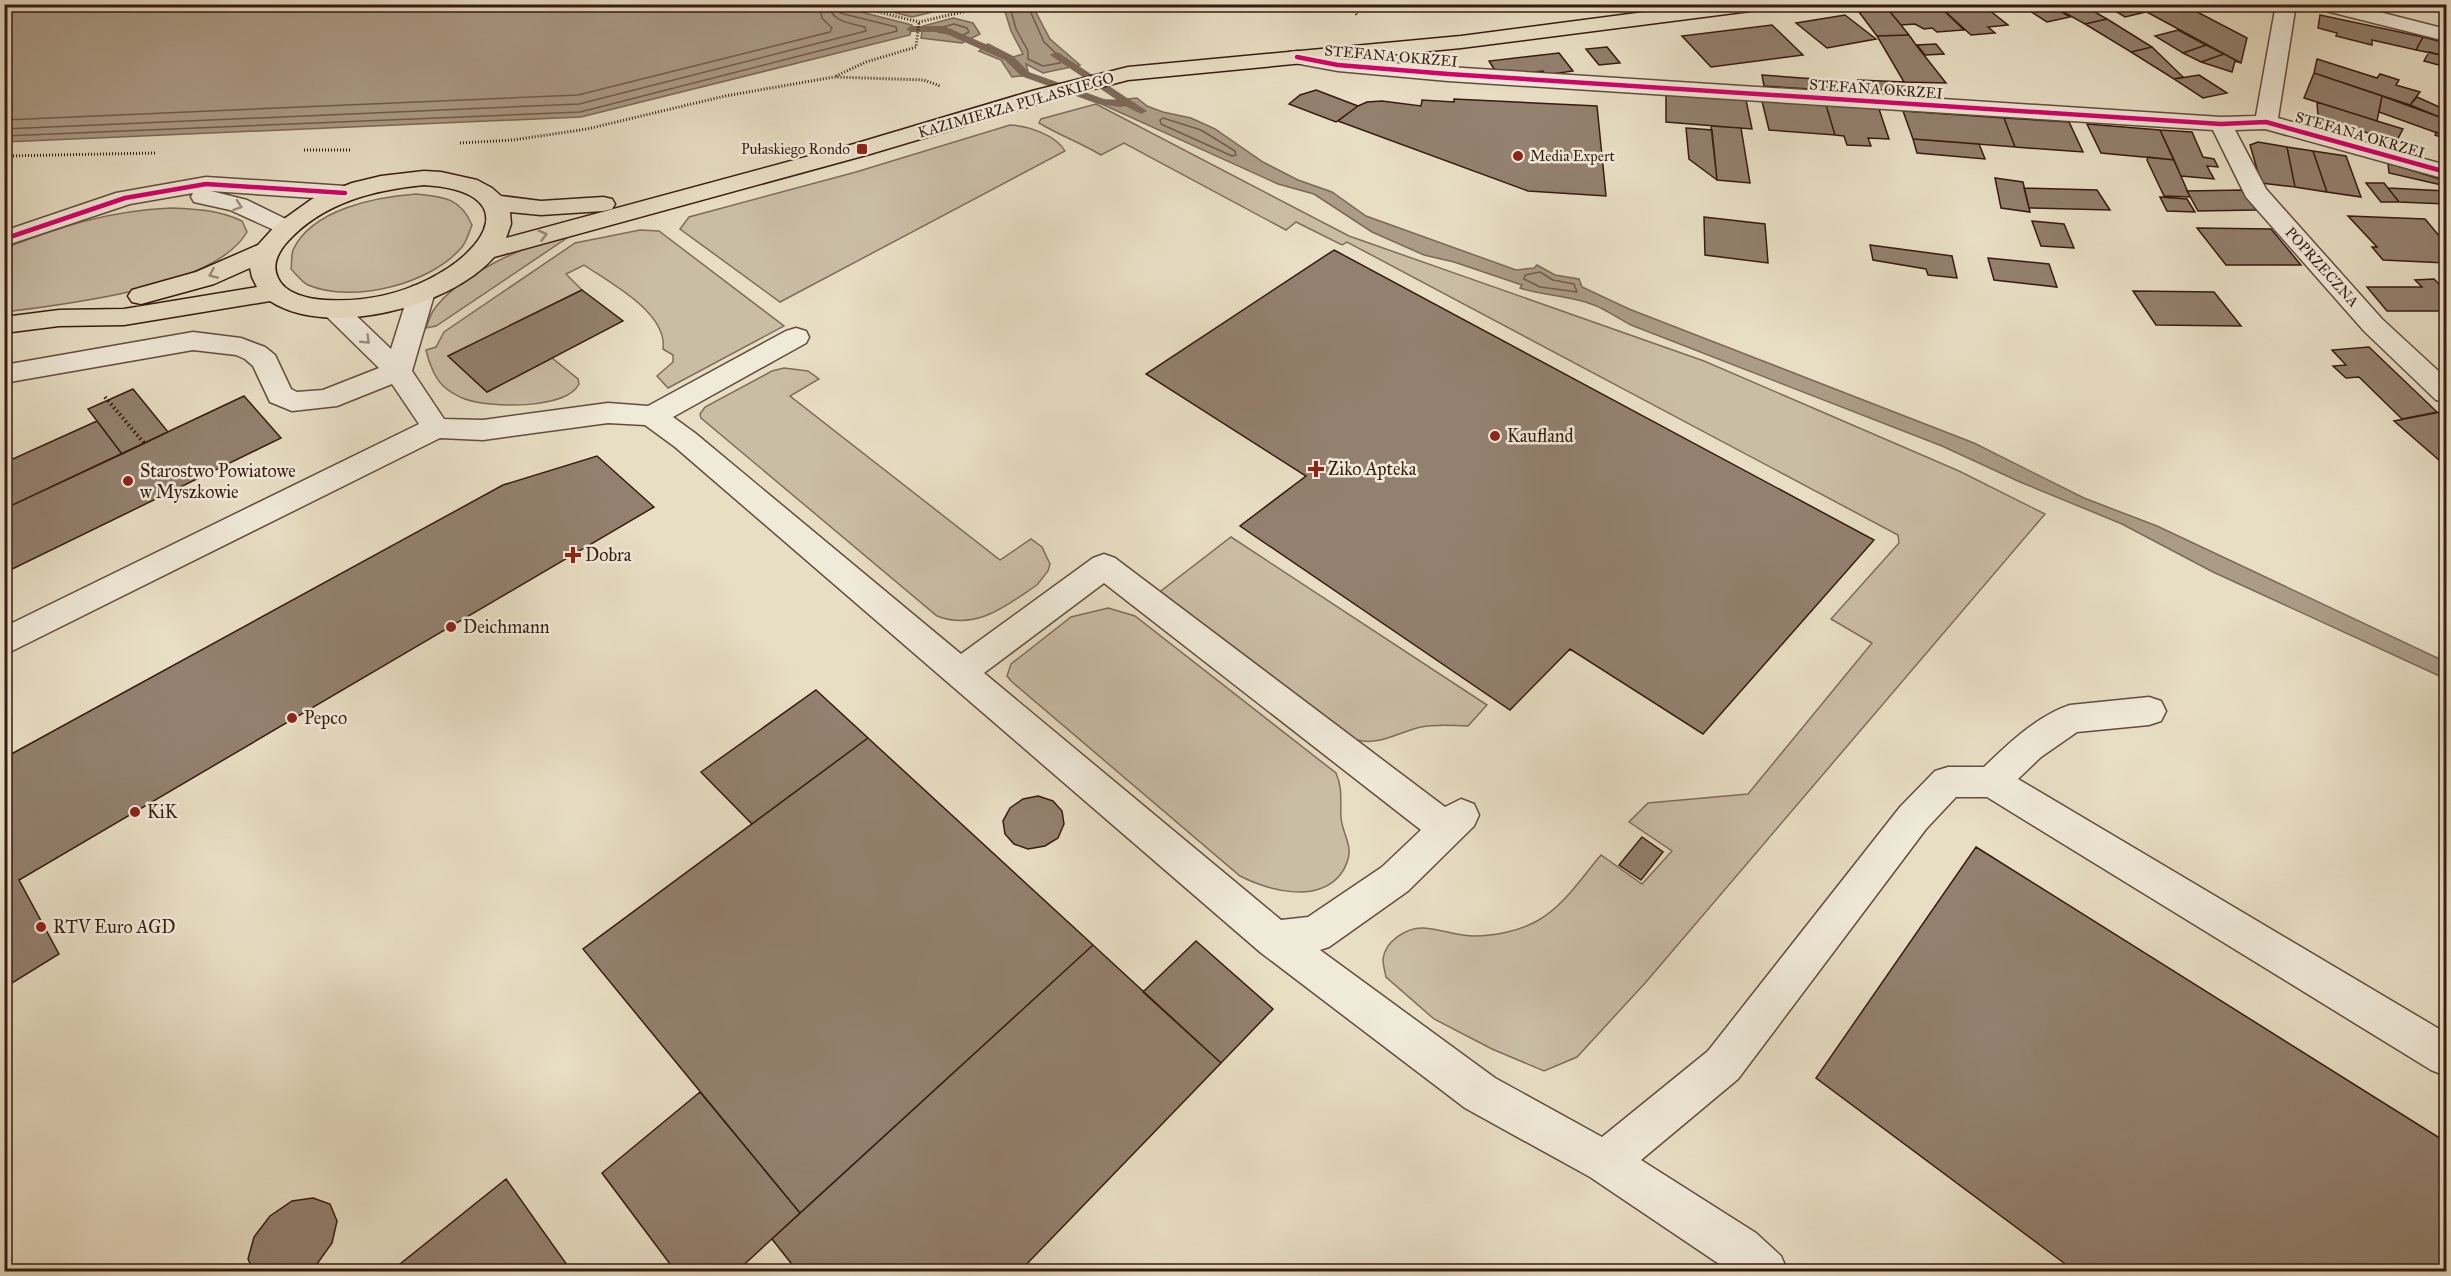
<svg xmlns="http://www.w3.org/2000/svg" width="2451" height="1276" font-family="'IM FELL Great Primer',serif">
<rect width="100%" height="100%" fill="#e8dec4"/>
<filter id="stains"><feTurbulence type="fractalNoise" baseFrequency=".00333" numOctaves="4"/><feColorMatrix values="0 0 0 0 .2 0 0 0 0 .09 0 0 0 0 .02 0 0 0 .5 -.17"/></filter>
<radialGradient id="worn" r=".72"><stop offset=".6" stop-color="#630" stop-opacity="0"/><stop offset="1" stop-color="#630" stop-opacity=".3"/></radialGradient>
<!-- green -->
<path fill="#cabda6" stroke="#806c5c" stroke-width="1.5" d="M 1096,104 L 1349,236 L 1704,361 L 1959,471 L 2045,514 L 1646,982 L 1577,1057 L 1544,1071 L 1492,1049 L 1434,1019 L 1386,977 C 1385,972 1383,965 1383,959 C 1385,941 1407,927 1424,928 C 1441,929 1457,936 1474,936 C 1494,936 1519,931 1537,921 C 1563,907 1582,877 1601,855 L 1642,884 L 1672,851 L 1629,822 L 1648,803 L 1748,794 L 1872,643 L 1831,619 L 1899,543 L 1898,535 L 1347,242 L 1342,245 L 1296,222 L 1286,230 L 1124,143 L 1101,155 C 1081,143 1059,135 1039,123 L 1041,119 Z
M 1010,125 C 1028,126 1056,135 1065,151 L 780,302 L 680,229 L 689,217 L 856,172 Z
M 416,194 C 443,197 460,197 472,225 C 469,232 467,241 462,247 C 431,284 353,304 308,285 C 302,282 296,274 291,269 C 292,263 291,255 293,250 C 312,209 376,197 416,194 Z
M 171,208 C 197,209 219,210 242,221 L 247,232 C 215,288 66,304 5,312 L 5,248 C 64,226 106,211 171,208 Z
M 640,230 L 659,231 L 784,326 L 668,388 L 657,376 L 673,362 L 673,355 L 663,349 C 668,313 610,283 584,265 L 566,274 L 582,290 L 448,356 L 487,392 L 552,358 L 578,379 L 579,384 C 566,410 489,408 465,399 C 459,397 453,393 448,390 C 436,382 429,364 426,350 L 436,347 L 444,332 L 575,243 Z
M 567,238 L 436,326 L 426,328 C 428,323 430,316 433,311 C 455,278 528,241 567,238 Z
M 784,368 L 808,371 L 819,379 L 790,396 L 1000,560 L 1031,539 L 1042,547 L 1050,564 L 1048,571 L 1037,585 C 1006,606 976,631 937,616 L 701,418 L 700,414 L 705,407 L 772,371 Z
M 1231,537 L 1487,705 L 1468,726 C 1452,725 1436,724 1421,727 C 1396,733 1378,747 1353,739 L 1157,594 Z
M 1108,608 L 1135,616 L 1336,773 C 1343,789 1340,801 1341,818 C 1342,829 1348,839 1349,849 C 1350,858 1345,869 1340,875 C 1316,904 1268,890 1240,876 L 1011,681 L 1007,676 L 1011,664 L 1071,617 Z"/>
<!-- water -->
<path fill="#ac9c87" stroke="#7d6858" stroke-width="1.5" d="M 830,4 L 912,25 L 910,35 L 581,117 L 5,142 L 5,5 Z
M 966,4 L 912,17 L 864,5 L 864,4 Z
M 1003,5 L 1032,5 L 1050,39 L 1080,65 L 1043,73 L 1026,64 L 1029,75 L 1012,77 L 1001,60 L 979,51 L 988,44 L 1013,57 L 1023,54 L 1011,31 Z
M 953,18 L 973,23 L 980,34 L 962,43 L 921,38 L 923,26 Z
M 1137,98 L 1147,106 L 1163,112 L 1191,118 L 1215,129 L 1263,162 L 1298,180 L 1332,192 L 1366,216 L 1516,270 L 1534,268 L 1537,265 L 1555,275 L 1579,279 L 1582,287 L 1629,309 L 1974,443 L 2084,498 L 2157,526 L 2446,662 L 2446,679 L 2213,572 L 2122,524 L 2020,482 L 1942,446 L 1631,325 C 1619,319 1607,310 1594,305 C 1570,295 1544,296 1520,288 L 1522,285 L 1454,262 L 1424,255 L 1372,232 L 1314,194 L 1278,184 L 1097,102 Z"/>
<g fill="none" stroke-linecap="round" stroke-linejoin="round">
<!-- shore -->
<path stroke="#725c4c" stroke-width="1.5" d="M 1009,4 L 1016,29 L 1028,51 L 1028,59 L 1043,66 L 1060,63 L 1061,58 L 1044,42 L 1027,4
M 954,24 L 967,28 L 969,32 L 961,36 L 938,32 L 939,28 Z
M 1163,118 L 1201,130 L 1235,151 L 1236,155 L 1232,156 L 1161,124 L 1160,120 Z
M 4,120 L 578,95 L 830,32 L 832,28 L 822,18 L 819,4
M 4,129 L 579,104 L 866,31 L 865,27 C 849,23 832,22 828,4
M 4,136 L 580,112 L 897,31 L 896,27 L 840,13 L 836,4
M 1540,272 L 1553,280 L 1574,284 L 1577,292 L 1540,287 L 1524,279 L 1525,275 Z"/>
<!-- stream -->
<path fill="#7d6858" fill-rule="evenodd" d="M 944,26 L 1013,56 L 1029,72 L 1104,99 L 1117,100 L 1050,55 L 1055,52 L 1059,53 L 1147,111 L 1141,114 L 1125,106 L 1121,107 L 1098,104 L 1021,76 L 1005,60 L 942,32 L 911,32 L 906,29 L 911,26 Z"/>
</g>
<!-- building -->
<path fill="#93806e" stroke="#371b11" stroke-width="1.5" d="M 1902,4 L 1937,4 L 1964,30 L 1937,32 L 1932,28 L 1924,29 L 1915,24 L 1901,25 L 1886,7 Z
M 1937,4 L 1973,4 L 1980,11 L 1989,10 L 2008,25 L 1988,27 L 1995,33 L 1971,35 Z
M 2019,4 L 2049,4 L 2070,17 L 2047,22 Z
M 2049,4 L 2081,4 L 2107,19 L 2085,24 Z
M 2104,4 L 2132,4 L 2146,12 L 2125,17 Z
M 2132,4 L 2182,4 L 2247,38 L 2241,63 Z
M 1886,7 L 1901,25 L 1909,35 L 1877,36 L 1859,12 Z
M 1845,15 L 1876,39 L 1827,48 L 1796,23 Z
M 2320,15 L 2423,37 L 2416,50 L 2372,40 L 2372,45 L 2336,36 L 2337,33 L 2318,28 Z
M 2107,19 L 2152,47 L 2131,52 L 2085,24 Z
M 1772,25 L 1803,55 L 1711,67 L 1682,36 Z
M 2178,30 L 2206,45 L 2183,53 L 2155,36 Z
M 1909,35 L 1916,45 L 1946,83 L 1904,82 L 1877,36 Z
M 2423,37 L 2446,43 L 2446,56 L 2416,50 Z
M 1936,44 L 1944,54 L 1925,55 L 1917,45 Z
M 2206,45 L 2224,54 L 2201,62 L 2183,53 Z
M 1607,47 L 1620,63 L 1599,65 L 1586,49 Z
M 2152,47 L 2183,77 L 2174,79 L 2131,52 Z
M 2429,52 L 2446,56 L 2446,67 L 2424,61 Z
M 1559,53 L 1573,71 L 1545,75 L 1543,71 L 1525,73 L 1496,72 L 1489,61 Z
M 2224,54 L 2241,63 L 2235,61 L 2232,72 L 2201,62 Z
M 2317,59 L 2377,78 L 2380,74 L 2399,80 L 2396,85 L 2420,92 L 2410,105 L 2314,73 Z
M 2314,73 L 2382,96 L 2377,121 L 2304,98 Z
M 1762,75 L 1829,80 L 1841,91 L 1764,86 Z
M 2199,75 L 2227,93 L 2203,98 L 2174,79 Z
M 1858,80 L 1905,82 L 1909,91 L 1862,89 Z
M 1316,90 L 1358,106 L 1336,122 L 1289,104 L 1300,95 Z
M 1666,95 L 1746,100 L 1752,129 L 1666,122 Z
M 2382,96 L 2442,118 L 2440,134 L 2379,112 Z
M 2417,97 L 2446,110 L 2446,114 L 2442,118 L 2410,105 Z
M 1454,99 L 1597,106 L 1606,196 L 1528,191 L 1338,121 L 1358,106 L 1367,102 L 1382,101 L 1421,106 L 1422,100 L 1454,102 Z
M 1762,101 L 1826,105 L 1835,135 L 1769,130 Z
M 2317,102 L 2377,121 L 2403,129 L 2396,142 L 2318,117 Z
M 1826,105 L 1879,109 L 1889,139 L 1868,138 L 1871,146 L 1847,145 L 1844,136 L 1835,135 Z
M 1903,111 L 2004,118 L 2015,147 L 1913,139 Z
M 2004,118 L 2069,122 L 2083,152 L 2015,147 Z
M 2442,120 L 2446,121 L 2446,139 L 2435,135 L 2436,132 L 2440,134 Z
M 2087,124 L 2160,130 L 2174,160 L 2101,153 Z
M 1711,126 L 1741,128 L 1750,183 L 1717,180 Z
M 1686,128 L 1712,130 L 1717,180 L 1689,159 Z
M 2160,130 L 2192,132 L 2203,157 L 2214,159 L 2218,167 L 2207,166 L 2214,179 L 2181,176 Z
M 1913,139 L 1979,144 L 1985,159 L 1917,153 Z
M 2258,142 L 2287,147 L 2295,187 L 2261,183 L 2250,145 Z
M 2287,147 L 2313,151 L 2327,192 L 2295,187 Z
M 2313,151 L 2346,156 L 2361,197 L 2327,192 Z
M 2148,157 L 2174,160 L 2190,197 L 2164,196 L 2147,160 Z
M 2388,163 L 2446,181 L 2446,186 L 2389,173 Z
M 1995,178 L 2023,182 L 2030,212 L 2001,208 Z
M 2366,183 L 2384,183 L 2399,202 L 2381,202 Z
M 2024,188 L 2097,190 L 2110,210 L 2029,208 Z
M 2388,188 L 2446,191 L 2446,204 L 2399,202 Z
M 2243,190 L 2256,210 L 2198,211 L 2187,191 Z
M 2160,197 L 2187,199 L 2195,212 L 2167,211 Z
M 2348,216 L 2425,219 L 2446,244 L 2446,263 L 2383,260 L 2372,247 L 2377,247 Z
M 1704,217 L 1765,224 L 1768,263 L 1705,255 Z
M 2032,221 L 2064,224 L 2074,248 L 2041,246 Z
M 2197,228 L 2271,229 L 2301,265 L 2226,265 Z
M 1870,245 L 1952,256 L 1957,278 L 1928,275 L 1926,269 L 1873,260 Z
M 1334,250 L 1874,540 L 1703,734 L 1570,649 L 1510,710 L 1240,526 L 1306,476 L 1146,374 Z
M 1988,258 L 2049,264 L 2057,287 L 1994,280 Z
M 2434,279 L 2442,287 L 2446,287 L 2446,311 L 2387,311 L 2367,287 L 2422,287 L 2415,280 Z
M 582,290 L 623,321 L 487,392 L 448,356 Z
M 2133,291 L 2214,292 L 2241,326 L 2156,325 Z
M 2369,347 L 2437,412 L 2402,419 L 2359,377 L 2346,378 L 2333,366 L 2346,365 L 2332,350 Z
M 133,389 L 168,432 L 122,454 L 88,409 Z
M 244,396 L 281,438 L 4,573 L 4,509 Z
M 2446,411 L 2446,466 L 2394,421 Z
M 97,421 L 122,454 L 4,509 L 4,463 Z
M 597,456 L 654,507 L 19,880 L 59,954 L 4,988 L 4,758 L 503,485 Z
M 816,690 L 868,738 L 752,824 L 701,772 Z
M 868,738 L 1093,945 L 800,1213 L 583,949 Z
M 1038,796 L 1053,801 L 1062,811 L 1064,824 L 1058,838 L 1045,846 L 1028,849 L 1014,844 L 1005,834 L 1003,821 L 1010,808 L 1023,799 Z
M 1642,837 L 1663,852 L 1641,880 L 1619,865 Z
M 1976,847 L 2446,1142 L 2446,1272 L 2076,1272 L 1816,1078 Z
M 1196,941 L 1273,1009 L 1221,1063 L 1143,992 Z
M 1093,945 L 1221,1063 L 1019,1272 L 798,1272 L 772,1239 Z
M 700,1092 L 800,1213 L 736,1272 L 676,1272 L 602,1173 Z
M 506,1179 L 572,1272 L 390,1272 Z
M 313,1198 L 330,1204 L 337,1221 L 332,1243 L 317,1264 L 305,1272 L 254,1272 L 248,1259 L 254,1237 L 270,1216 L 292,1201 Z"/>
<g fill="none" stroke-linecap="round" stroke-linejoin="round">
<defs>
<path id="minor" d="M 2276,4 L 2296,4 L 2278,118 L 2446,165 L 2446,179 L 2265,129 L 2235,130 L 2266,189 L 2382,319 L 2446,378 L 2446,402 L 2436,400 L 2364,331 L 2246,197 L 2213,130 L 1448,81 L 1338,71 L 1289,62 L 1286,57 L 1289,52 L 1297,51 L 1338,59 L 1448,67 L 2221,117 L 2256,116 Z
M 2311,4 L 2348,4 L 2446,29 L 2446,41 L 2314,8 Z
M 206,177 L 345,186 L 354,188 L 357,193 L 354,198 L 345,200 L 211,191 L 247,200 L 294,223 L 297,228 L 294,233 L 285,235 L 230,210 L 194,202 L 191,197 L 193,193 L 130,204 L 4,246 L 4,231 L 116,193 Z
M 422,284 L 431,286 L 435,292 L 412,371 L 444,419 L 483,420 L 608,403 L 648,406 L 786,331 L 796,328 L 806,331 L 809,337 L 806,343 L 673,417 L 695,433 L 961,654 L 1093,558 L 1104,554 L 1115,558 L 1445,807 L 1461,799 L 1474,804 L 1479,815 L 1474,826 L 1408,891 L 1329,947 L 1320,950 L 1495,1078 L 1602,1137 L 1708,1051 L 1900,807 L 1935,771 L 1948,767 L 1984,767 C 2009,743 2037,716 2070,705 L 2149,697 L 2161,701 L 2166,711 L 2161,721 L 2149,725 L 2077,732 L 2041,757 L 2018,779 L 2446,1033 L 2446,1076 L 2431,1070 L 1987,797 L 1956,797 L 1926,829 L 1738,1079 L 1641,1160 L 1756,1233 L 1781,1256 L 1788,1272 L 1731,1272 L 1590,1177 L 1465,1108 L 1260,952 L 675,447 L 645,425 L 608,423 L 483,440 L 440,438 L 4,655 L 4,627 L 419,424 L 392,384 L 337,406 L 292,411 L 270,402 L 253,366 L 245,359 L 236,355 L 193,350 L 4,383 L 4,365 L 193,332 L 241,338 L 265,347 L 275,355 L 291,389 L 297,392 L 323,390 L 379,368 L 325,315 L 321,309 L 325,303 L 334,301 L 343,303 L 391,349 L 409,292 L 413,286 ZM 1104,583 L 1421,830 L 1382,867 L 1308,917 L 1281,920 L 984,673 Z"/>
<path id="major" d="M 1706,4 L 1768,4 L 1765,8 L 1758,10 L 1461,48 L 1128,80 L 1048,101 L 870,154 L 494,257 C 451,307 328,339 270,301 L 124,325 L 59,326 L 4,333 L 4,317 L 59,310 L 124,309 L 257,287 L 252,277 L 250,268 L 214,284 L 141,304 L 132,302 L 128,296 L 132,290 L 196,272 L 258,245 L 277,224 L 312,199 L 352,183 L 381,176 L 424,171 L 441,172 L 477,180 L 492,188 L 501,196 L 541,201 L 603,197 L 612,199 L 615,204 L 612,209 L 603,211 L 541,215 L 510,212 L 511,224 L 506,238 L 854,144 L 1032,91 L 1128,67 L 1461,36 ZM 424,185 C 521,191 491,249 427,280 C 395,296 360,302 325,300 C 309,299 285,294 278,278 C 271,264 279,251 288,241 C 324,202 374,190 424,185 Z"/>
</defs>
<!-- minor casing -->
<use href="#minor" stroke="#634c3e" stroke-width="3"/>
<!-- major casing -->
<use href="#major" stroke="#371b11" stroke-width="3"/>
<!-- path-far1 -->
<path stroke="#371b11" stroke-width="3" stroke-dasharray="1 2" stroke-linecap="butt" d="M 846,4 L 919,22 L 984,7 L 983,4
M 1349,4 L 1357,15
M 836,76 L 866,62 L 916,47 L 919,22
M 460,143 L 513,140 L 587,129 L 725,96 L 834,77 L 924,80 L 940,86
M 304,150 L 351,150
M 4,156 L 156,153"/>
<!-- path -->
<path stroke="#371b11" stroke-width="4" stroke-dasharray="1.5 3" stroke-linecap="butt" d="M 105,397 L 144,443"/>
<!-- minor -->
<use href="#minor" fill="#f0ead9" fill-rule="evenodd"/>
<!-- major -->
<use href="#major" fill="#e8dec4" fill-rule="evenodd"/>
<defs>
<path id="cycleway" d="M 1297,57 L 1338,65 L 1448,74 L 2221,124 L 2266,122 L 2446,172
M 4,239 L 125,198 L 206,184 L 345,193"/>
</defs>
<!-- cycleway casing -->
<use href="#cycleway" stroke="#f0ead9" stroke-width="8"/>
<!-- cycleway -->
<use href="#cycleway" stroke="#d6006c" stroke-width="4.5"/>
</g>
<!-- one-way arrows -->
<defs><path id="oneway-chevron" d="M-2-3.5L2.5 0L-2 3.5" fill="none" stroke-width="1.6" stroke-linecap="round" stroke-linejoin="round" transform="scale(1.5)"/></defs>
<g stroke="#9d8d7f">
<use href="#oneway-chevron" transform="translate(238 206) rotate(19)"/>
<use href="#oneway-chevron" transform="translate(366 340) rotate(44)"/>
</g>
<g stroke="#988673">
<use href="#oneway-chevron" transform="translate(543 235) rotate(-15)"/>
<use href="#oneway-chevron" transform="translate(213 274) rotate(157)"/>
</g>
<!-- markers -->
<g fill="#8f2418" stroke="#f0ead9" stroke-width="2">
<rect x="856" y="143" width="12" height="12" rx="3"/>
<circle cx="1518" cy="156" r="6"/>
<circle cx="1495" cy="436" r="6"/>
<path d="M1313 460h6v6h6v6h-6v6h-6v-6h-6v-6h6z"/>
<circle cx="128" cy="481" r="6"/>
<path d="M570 546h6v6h6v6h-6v6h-6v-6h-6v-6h6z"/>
<circle cx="451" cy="627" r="6"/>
<circle cx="292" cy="718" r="6"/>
<circle cx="135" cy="812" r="6"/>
<circle cx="41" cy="927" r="6"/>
</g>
<g text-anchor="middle" stroke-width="5" stroke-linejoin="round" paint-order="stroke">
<!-- far-street labels -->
<g font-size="15" fill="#371b11" stroke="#f0ead9">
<text transform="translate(1391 56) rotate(5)" y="5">STEFANA OKRZEI</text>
<text transform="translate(1876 89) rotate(4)" y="5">STEFANA OKRZEI</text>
<text transform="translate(1016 105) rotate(-16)" y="5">KAZIMIERZA PUŁASKIEGO</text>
<text transform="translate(2360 135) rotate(16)" y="5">STEFANA OKRZEI</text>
<text transform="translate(2322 267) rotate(48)" y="5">POPRZECZNA</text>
</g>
<!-- far-poi labels -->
<g font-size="15" fill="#371b11" stroke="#f0ead9" text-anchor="end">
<text x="850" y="154">Pułaskiego Rondo</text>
<text x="1530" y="161" text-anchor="start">Media Expert</text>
</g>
<!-- poi labels -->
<g font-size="18" fill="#371b11" stroke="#f0ead9" text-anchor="start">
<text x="1507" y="442">Kaufland</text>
<text x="1328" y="475">Ziko Apteka</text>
<text x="140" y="477">Starostwo Powiatowe<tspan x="140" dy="21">w Myszkowie</tspan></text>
<text x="585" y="561">Dobra</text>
<text x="463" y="633">Deichmann</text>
<text x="304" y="724">Pepco</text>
<text x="147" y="818">KiK</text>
<text x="53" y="933">RTV Euro AGD</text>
</g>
</g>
<!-- margin -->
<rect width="2451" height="1276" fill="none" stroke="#e8dec4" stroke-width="24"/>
<rect x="6" y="6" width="2439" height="1264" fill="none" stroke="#371b11" stroke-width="3"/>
<rect x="12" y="12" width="2427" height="1252" fill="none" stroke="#371b11" stroke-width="1.5"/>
<rect width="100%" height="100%" filter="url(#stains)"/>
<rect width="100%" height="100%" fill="url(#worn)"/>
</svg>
